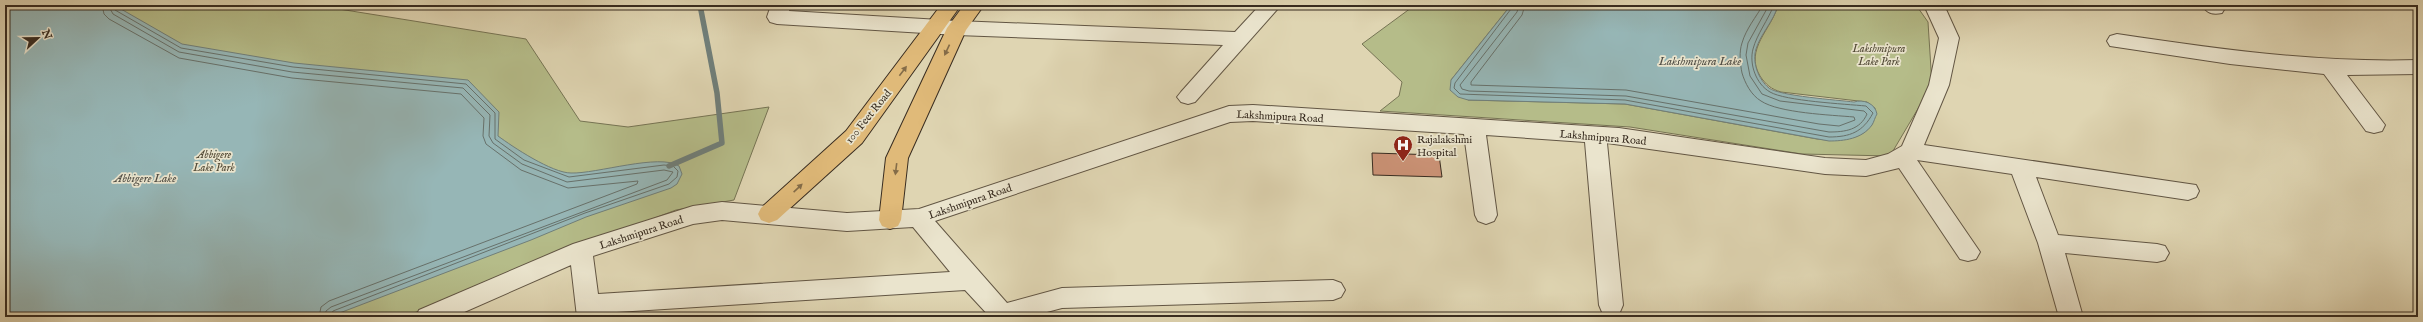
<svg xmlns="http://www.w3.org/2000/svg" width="2423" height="322" font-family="'IM FELL English',serif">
<rect width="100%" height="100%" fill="#dfd5b2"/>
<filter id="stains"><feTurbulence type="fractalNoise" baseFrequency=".005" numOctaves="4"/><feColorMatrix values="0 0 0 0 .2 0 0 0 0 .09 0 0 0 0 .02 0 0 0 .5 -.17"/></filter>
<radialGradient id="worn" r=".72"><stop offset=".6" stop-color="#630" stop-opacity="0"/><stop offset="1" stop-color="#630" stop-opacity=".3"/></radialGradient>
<!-- green -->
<path fill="#b5bc89" stroke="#767454" d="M 5,5 L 314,5 L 526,39 L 580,121 L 628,127 L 769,107 L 734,200 L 676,210 L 482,283 L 405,317 L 5,317 Z
M 1415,5 L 1511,5 L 1451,80 L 1468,100 L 1625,104 L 1817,139 C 1841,142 1877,140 1875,108 L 1867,102 L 1781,92 C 1771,89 1766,85 1760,76 C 1744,49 1772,29 1778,5 L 1916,5 L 1928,22 L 1932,85 L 1890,156 L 1802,154 L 1630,127 L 1380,111 L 1399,96 L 1402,82 L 1362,44 Z"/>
<!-- water -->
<path fill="#96b6b6" stroke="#707f7a" d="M 5,5 L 114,5 L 182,44 L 294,63 L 468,80 L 499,112 L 498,136 C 513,147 552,173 571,173 C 596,174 660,153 679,166 L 682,174 L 677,184 L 671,188 L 586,217 L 531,240 L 329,317 L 5,317 Z
M 1511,5 L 1778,5 C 1774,21 1761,33 1756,49 C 1752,62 1758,79 1769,88 C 1779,96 1838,100 1854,102 C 1863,99 1875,103 1877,114 C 1875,117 1874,122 1872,125 C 1862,139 1844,141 1829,141 L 1625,104 L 1468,100 L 1458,97 L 1450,90 L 1451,80 Z"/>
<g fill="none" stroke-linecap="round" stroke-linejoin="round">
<!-- shore -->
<path stroke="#67716b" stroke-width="1" d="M 102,5 L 104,14 L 109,19 L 179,58 L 292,78 L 461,94 L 484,118 L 483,136 L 486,144 L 521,170 L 568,188 L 638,181 L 637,184 L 329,301 L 321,307 L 319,317
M 108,5 L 113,14 L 179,52 L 292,72 L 463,88 L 490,115 L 489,136 L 493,143 L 522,164 L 567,182 L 664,170 L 673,172 L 667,180 L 331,307 L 326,311 L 325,317
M 113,5 L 115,10 L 181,48 L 293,67 L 466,84 L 495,113 L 495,139 L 524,160 L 569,177 L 664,165 L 673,166 L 678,171 L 677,177 L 669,184 L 585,213 L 333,311 L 330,317
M 1514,5 L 1455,83 L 1454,88 L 1460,94 L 1625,100 L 1829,137 C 1850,137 1863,132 1873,113 L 1866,106 C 1845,104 1785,101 1770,92 C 1756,84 1749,64 1753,49 C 1757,34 1768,20 1774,5
M 1519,5 L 1517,12 L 1460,85 L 1462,89 L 1469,91 L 1626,96 L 1829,132 C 1845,132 1860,130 1867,114 L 1864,111 L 1780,101 L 1762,94 L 1750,76 L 1746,55 L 1748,43 L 1769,5
M 1525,5 L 1522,15 L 1471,82 L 1471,85 L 1626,90 L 1819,124 L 1839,126 L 1855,120 L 1854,117 C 1831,115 1779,113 1761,101 C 1751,95 1745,83 1742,73 C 1740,63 1739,52 1742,43 C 1746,29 1756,17 1763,5"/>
<!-- stream -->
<path stroke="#707f7a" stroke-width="5.5" d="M 669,166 L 722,143 L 717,93 L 700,5"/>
</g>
<!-- building -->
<path fill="#cc9377" stroke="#382c20" d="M 1372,153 L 1439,155 L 1442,177 L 1373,175 Z"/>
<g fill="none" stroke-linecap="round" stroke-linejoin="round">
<defs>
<path id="minor" d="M 771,5 L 791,5 L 789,11 L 957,21 L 1235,32 L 1260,5 L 1281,5 L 1195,102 L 1188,104 L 1181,102 L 1177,97 L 1181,92 L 1223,45 L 957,35 L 777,24 L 770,22 L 767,17 Z
M 1924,5 L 1944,5 L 1959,38 L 1949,85 L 1924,145 L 2196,185 L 2199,191 L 2196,197 L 2188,200 L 2036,177 L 2058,235 L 2157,244 L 2165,246 L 2169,253 L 2165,260 L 2157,262 L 2065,253 L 2083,317 L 2059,317 L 2038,243 L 2012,174 L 1917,160 L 1980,252 L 1976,259 L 1968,261 L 1960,259 L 1899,168 L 1866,176 L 1825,174 L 1607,143 L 1623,305 L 1620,312 L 1611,315 L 1602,312 L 1599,305 L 1585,142 L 1486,135 L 1497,215 L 1494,221 L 1486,224 L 1478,221 L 1475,215 L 1464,134 L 1253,121 L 1230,122 L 935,221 L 1007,303 L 1062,288 L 1333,280 L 1341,283 L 1345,290 L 1341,297 L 1333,300 L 1062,308 L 1028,317 L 990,317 L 965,290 L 601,313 L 601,317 L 577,317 L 571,265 L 453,317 L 416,317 L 419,310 L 573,244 L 693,206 L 722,202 L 847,213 L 919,209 L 1229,106 L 1253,105 L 1619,128 L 1825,158 L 1866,160 L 1888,154 L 1902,146 L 1929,85 L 1939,38 ZM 722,220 L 847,231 L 913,227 L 950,272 L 598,294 L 593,256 L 693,224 Z
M 2202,5 L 2223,5 L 2225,8 L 2222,13 C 2212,15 2207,13 2202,5 Z
M 2117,34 C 2217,49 2316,63 2418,60 L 2418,74 L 2347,75 L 2385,125 L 2382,131 L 2374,133 L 2366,131 L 2324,74 L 2230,64 L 2110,46 L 2107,41 L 2110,36 Z"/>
<path id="major" d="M 941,5 L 961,5 L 862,143 L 777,220 L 769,223 L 761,220 L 758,214 L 761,208 L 846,131 Z
M 964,5 L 984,5 L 966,30 L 908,158 L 901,220 L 898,226 L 890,229 L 882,226 L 879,220 L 886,158 L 947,28 Z"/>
</defs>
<!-- minor casing -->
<use href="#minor" stroke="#625644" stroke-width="2"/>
<!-- major casing -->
<use href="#major" stroke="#382c20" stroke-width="2"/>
<!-- minor -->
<use href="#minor" fill="#eae4cd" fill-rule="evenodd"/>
<!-- major -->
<use href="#major" fill="#e0ba79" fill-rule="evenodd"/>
</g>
<!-- one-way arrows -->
<defs><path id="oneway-solid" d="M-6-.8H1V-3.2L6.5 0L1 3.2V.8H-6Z"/></defs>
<g fill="#846c48">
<use href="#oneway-solid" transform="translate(947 50) rotate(115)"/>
<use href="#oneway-solid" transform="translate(903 71) rotate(-53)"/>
<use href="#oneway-solid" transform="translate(896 169) rotate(97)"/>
<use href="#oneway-solid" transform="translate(798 188) rotate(-43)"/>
</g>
<!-- icons -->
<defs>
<symbol id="hospital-pin" viewBox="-11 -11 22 30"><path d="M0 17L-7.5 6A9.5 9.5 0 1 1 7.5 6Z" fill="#8f2418" stroke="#eae4cd"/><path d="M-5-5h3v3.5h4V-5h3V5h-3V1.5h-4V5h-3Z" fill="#fff"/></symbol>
</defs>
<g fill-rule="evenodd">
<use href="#hospital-pin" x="1392" y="134" width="22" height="30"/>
</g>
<g text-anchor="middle" stroke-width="3.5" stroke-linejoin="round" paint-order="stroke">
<!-- park labels -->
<g font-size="11" font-style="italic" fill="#514935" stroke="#eae4cd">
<text x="1879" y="52">Lakshmipura<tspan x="1879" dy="13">Lake Park</tspan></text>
<text x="214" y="158">Abbigere<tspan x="214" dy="13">Lake Park</tspan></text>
</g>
<!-- street labels -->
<g font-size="11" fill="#382c20" stroke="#eae4cd">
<text transform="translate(868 116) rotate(-51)" y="4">100 Feet Road</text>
<text transform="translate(1280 116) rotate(3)" y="4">Lakshmipura Road</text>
<text transform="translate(1603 137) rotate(5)" y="4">Lakshmipura Road</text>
<text transform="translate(970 201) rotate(-19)" y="4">Lakshmipura Road</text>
<text transform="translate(641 232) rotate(-18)" y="4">Lakshmipura Road</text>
</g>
<!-- poi labels -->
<g font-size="11" fill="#382c20" stroke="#eae4cd" text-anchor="start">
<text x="1417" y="143">Rajalakshmi<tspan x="1417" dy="13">Hospital</tspan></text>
</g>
<!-- water labels -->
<g font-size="12" font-style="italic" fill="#504e46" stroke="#eae4cd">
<text x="1700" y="65">Lakshmipura Lake</text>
<text x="145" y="182">Abbigere Lake</text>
</g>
</g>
<!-- margin -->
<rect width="2423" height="322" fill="none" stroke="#dfd5b2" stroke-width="20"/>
<rect x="6" y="6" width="2411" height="310" fill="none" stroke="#382c20" stroke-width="2"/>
<rect x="10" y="10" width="2403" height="302" fill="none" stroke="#382c20"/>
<!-- north arrow -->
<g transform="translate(38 38) rotate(68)" stroke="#eae4cd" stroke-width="3" paint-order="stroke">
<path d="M0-3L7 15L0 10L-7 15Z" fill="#382c20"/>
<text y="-6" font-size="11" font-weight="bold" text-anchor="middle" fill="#382c20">N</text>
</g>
<rect width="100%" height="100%" filter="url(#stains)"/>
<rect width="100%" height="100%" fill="url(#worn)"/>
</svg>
